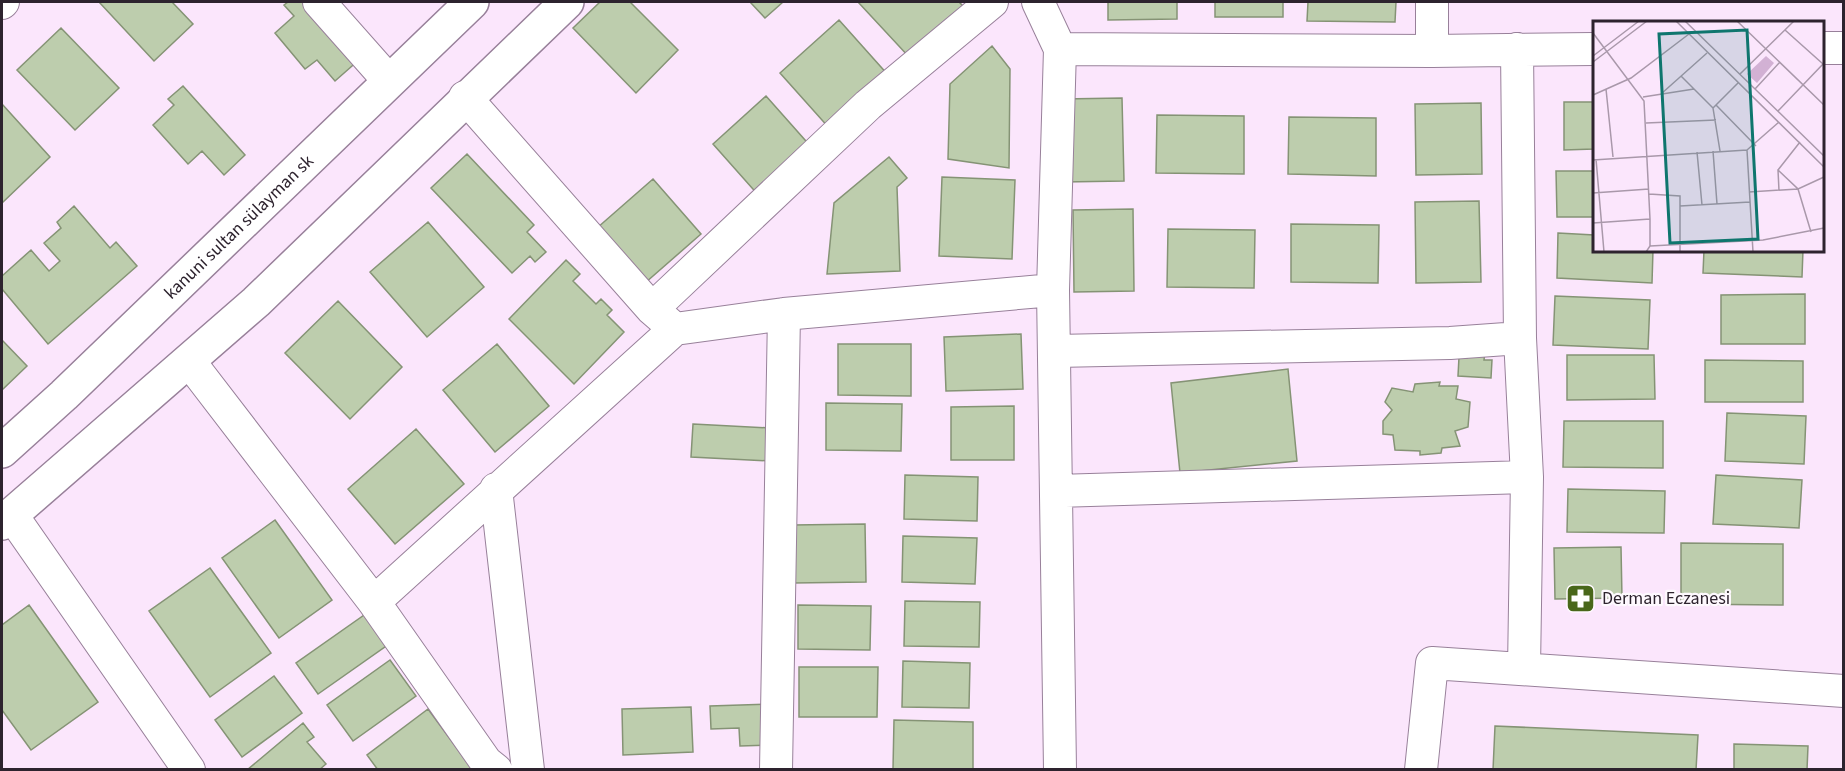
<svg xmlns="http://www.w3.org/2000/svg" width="1845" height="771" font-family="'Source Sans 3',sans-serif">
<rect width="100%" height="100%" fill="#fbe6fc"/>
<!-- building -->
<path fill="#bdcdad" stroke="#859375" stroke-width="1.5" d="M 99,2 L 172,2 L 193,24 L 154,61 Z
M 288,2 L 312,2 L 360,59 L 335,81 L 317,60 L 305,69 L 275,33 L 294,16 L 284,5 Z
M 600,2 L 630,2 L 678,50 L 636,93 L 573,28 Z
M 750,2 L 783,2 L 765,18 Z
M 858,2 L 959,2 L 964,7 L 910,58 Z
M 1108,2 L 1177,2 L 1177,19 L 1108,20 Z
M 1215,2 L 1283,2 L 1283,17 L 1215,17 Z
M 1308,2 L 1396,2 L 1395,22 L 1307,21 Z
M 839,20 L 889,76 L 830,129 L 780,73 Z
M 61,28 L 119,88 L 75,130 L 17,70 Z
M 992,46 L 1010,69 L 1009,168 L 948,159 L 950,84 Z
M 183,86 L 245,155 L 224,175 L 202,151 L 188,164 L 153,125 L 174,105 L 168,99 Z
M 766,96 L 813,149 L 760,197 L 713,144 Z
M 1122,98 L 1124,181 L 1063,182 L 1062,99 Z
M 1564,102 L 1594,102 L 1594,149 L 1564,150 Z
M 1481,103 L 1482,174 L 1416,175 L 1415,104 Z
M 2,104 L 50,157 L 2,203 Z
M 1157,115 L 1244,116 L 1244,174 L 1156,173 Z
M 1289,117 L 1376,118 L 1376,176 L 1288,174 Z
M 467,154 L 534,225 L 527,232 L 546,252 L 535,262 L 530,256 L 512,273 L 431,188 Z
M 889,157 L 907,178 L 897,187 L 900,271 L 827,274 L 834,203 Z
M 1556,171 L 1594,171 L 1594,217 L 1557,217 Z
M 942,177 L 1015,180 L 1012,259 L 939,256 Z
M 653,179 L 701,234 L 645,283 L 597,228 Z
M 1479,201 L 1481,282 L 1416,283 L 1415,202 Z
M 74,206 L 110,248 L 116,242 L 137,266 L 48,344 L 2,289 L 2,276 L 31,250 L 49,271 L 60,261 L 44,243 L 61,228 L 57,222 Z
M 1133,209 L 1134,291 L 1074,292 L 1073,210 Z
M 428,222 L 484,287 L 427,337 L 370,272 Z
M 1291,224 L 1379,225 L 1378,283 L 1291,282 Z
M 1168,229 L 1255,230 L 1254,288 L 1167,287 Z
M 1558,233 L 1594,235 L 1594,250 L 1653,250 L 1652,283 L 1557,278 Z
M 1704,250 L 1803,250 L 1802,277 L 1703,273 Z
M 566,260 L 580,274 L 573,281 L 596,304 L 601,299 L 612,310 L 607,315 L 624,332 L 574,384 L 509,319 Z
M 1805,294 L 1805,344 L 1721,344 L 1721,295 Z
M 1555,296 L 1650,300 L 1648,349 L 1553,345 Z
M 338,301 L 402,367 L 350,419 L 285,353 Z
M 1021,334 L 1023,389 L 946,391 L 944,337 Z
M 2,340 L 27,366 L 2,390 Z
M 1467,343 L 1486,344 L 1484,360 L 1492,360 L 1491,378 L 1458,376 L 1459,357 L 1467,358 Z
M 497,344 L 549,406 L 495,452 L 443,390 Z
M 838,344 L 911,344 L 911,396 L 838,395 Z
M 1567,355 L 1654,355 L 1655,399 L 1567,400 Z
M 1705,360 L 1803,361 L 1803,402 L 1705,402 Z
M 1288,369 L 1297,461 L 1180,473 L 1171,383 Z
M 1440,382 L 1439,386 L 1458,386 L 1456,399 L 1470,402 L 1468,427 L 1455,431 L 1460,446 L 1442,448 L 1441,453 L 1420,455 L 1420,451 L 1395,450 L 1393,435 L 1383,434 L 1383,421 L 1392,410 L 1385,402 L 1392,388 L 1413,392 L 1415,384 Z
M 826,403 L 902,404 L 901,451 L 826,450 Z
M 1014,406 L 1014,460 L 951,460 L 951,407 Z
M 1727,413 L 1806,416 L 1804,464 L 1725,461 Z
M 1564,421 L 1663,421 L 1663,468 L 1563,467 Z
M 693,424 L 771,428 L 770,461 L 691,457 Z
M 416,429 L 464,484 L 395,544 L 348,489 Z
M 905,475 L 978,477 L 977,521 L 904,519 Z
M 1716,475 L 1802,480 L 1799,528 L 1713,524 Z
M 1568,489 L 1665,491 L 1664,533 L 1567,532 Z
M 275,520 L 332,600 L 279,638 L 222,558 Z
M 865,524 L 866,582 L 793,583 L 793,525 Z
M 903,536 L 977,538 L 975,584 L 902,582 Z
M 1681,543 L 1783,544 L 1783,605 L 1681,604 Z
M 1621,547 L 1622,598 L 1555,599 L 1554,548 Z
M 210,568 L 271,653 L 210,697 L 149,611 Z
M 905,601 L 980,602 L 979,647 L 904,646 Z
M 29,605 L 98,702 L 31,750 L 2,710 L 2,625 Z
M 798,605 L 871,606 L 870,650 L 798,649 Z
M 367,613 L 389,644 L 318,694 L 296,663 Z
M 390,660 L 416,696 L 353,741 L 327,705 Z
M 903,661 L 970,663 L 969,708 L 902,707 Z
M 799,667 L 878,667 L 877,717 L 799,717 Z
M 274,676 L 302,713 L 242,757 L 215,720 Z
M 771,704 L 772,745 L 740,746 L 739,728 L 711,729 L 710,706 Z
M 691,707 L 693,752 L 623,755 L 622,709 Z
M 428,709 L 473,770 L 378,770 L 367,755 Z
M 894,720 L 973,722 L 973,770 L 893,769 Z
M 303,723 L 314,737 L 307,742 L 326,764 L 319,770 L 247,770 Z
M 1495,726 L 1698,735 L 1696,770 L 1493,770 Z
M 1734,744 L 1808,746 L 1807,770 L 1734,770 Z"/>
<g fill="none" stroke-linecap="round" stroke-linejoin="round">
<defs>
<path id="street" d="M 319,2 L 389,81
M 1038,2 L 1060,49 L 1432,51 L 1594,49
M 2,3 L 3,2
M 1822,48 L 1844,48
M 1060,49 L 1053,290 L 1060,770
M 1517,49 L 1520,338 L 1527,477 L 1524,669
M 1432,51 L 1432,2
M 465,97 L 652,309 L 675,329 L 784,314 L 1053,290
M 652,309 L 868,105 L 992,2
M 1056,351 L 1450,343 L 1520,338
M 189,361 L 374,602 L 486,762 L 496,770
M 496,489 L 528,770
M 1057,491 L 1527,477
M 11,514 L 189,770
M 374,602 L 675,329
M 776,770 L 784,314
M 1421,770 L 1432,663 L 1844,691"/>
<g id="secondary">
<path id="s1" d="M 2,451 L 64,395 L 472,2"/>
<path d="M 2,523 L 256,302 L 567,2"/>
</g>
</defs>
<!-- street casing -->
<use href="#street" stroke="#98809a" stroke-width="34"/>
<!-- secondary casing -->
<use href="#secondary" stroke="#98809a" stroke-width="36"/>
<!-- street -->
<use href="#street" stroke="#fff" stroke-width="32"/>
<!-- secondary -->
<use href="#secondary" stroke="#fff" stroke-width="33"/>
</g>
<!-- icons -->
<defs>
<symbol id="pharmacy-square" viewBox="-11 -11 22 22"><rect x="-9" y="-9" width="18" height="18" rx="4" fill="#49671a" stroke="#fef9fe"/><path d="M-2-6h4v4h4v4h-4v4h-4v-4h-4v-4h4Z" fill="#fff"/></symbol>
</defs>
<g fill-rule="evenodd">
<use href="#pharmacy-square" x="1564" y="582" width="33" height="33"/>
</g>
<g text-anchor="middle" stroke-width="4.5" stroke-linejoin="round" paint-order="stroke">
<!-- street labels -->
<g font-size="18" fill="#2d232e" stroke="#fef9fe">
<text dy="6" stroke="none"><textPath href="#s1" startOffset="326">kanuni sultan sülayman sk</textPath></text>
</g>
<!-- poi labels -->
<g font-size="18" fill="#2d232e" stroke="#fef9fe" text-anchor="start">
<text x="1602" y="604">Derman Eczanesi</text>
</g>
</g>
<!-- overview -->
<g transform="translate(1593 21)">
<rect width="231" height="231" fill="#fbe6fc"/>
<path d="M 173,35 L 181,42 L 164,62 L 154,53 Z" fill="#d2b1d4"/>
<path fill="none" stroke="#a998aa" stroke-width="1.5" d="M 83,0 L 231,146M 92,0 L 231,135M 144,0 L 231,84M 0,12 L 51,80 L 57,198 L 57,225 L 53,231M 0,35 L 46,0M 0,41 L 54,0M 147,53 L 201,0M 88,55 L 120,87M 13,68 L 20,136M 162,68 L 187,41M 68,73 L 114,32M 0,74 L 38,57 L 96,13M 50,76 L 101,68M 123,84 L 163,125M 185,90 L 230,43 L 192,9M 53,102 L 123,99M 207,121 L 185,149 L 205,168 L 218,211M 120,130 L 124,183M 127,130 L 120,87 L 145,62M 104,131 L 109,184M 3,138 L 11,231M 0,139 L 154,129M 185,149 L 186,170M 156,171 L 205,168 L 231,156M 0,172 L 56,168M 56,173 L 87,175 L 87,231M 87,185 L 157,181M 0,202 L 57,198M 57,225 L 170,219 L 231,207M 160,231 L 154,129 L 186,101"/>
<path fill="#0f766e" fill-opacity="0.15" stroke="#0f766e" stroke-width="3" d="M 154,9 L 165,218 L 77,222 L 66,13 Z"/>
<rect width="231" height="231" fill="none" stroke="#2d232e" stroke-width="3"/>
</g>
<!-- border -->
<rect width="1845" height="771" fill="none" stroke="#2d232e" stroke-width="6"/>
</svg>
